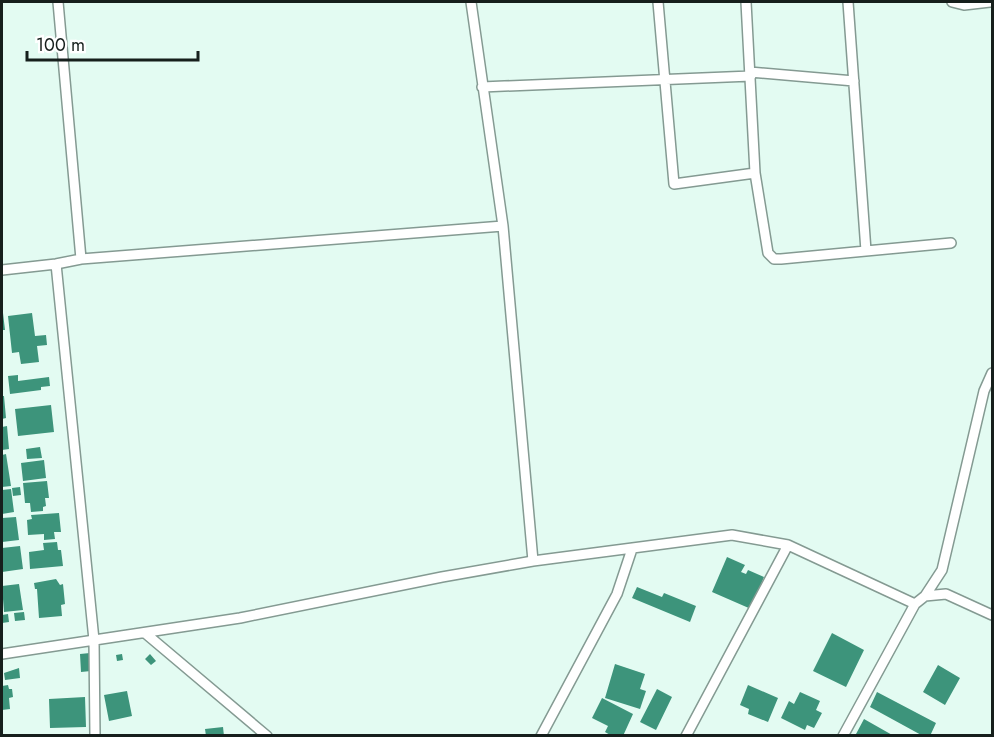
<svg xmlns="http://www.w3.org/2000/svg" width="994" height="737" font-family="Jost,sans-serif">
<rect width="100%" height="100%" fill="#e3fbf2"/>
<!-- building -->
<path fill="#3d947b" d="M 2,313 L 3,313 L 5,330 L 2,330 Z
M 32,313 L 35,336 L 46,335 L 47,345 L 37,346 L 39,362 L 21,364 L 19,352 L 12,353 L 8,316 Z
M 18,375 L 18,381 L 49,377 L 50,386 L 41,387 L 41,390 L 10,394 L 8,376 Z
M 2,396 L 4,396 L 6,418 L 2,419 Z
M 51,405 L 54,432 L 18,436 L 15,409 Z
M 7,426 L 9,449 L 2,450 L 2,427 Z
M 40,447 L 42,458 L 27,459 L 26,449 Z
M 6,454 L 11,486 L 2,487 L 2,455 Z
M 44,460 L 46,478 L 23,481 L 21,463 Z
M 47,481 L 49,498 L 45,498 L 46,506 L 43,507 L 43,511 L 31,512 L 30,503 L 25,503 L 23,483 Z
M 20,487 L 21,495 L 13,496 L 12,488 Z
M 11,489 L 14,512 L 2,514 L 2,490 Z
M 59,513 L 61,532 L 54,532 L 55,539 L 44,540 L 44,534 L 28,535 L 27,520 L 32,519 L 31,515 Z
M 16,517 L 19,540 L 2,542 L 2,518 Z
M 57,542 L 58,550 L 61,550 L 63,566 L 30,569 L 29,552 L 44,550 L 43,543 Z
M 20,546 L 23,569 L 2,572 L 2,548 Z
M 727,557 L 745,565 L 741,572 L 746,574 L 748,570 L 764,577 L 751,609 L 712,592 Z
M 56,579 L 60,585 L 63,584 L 65,604 L 61,605 L 62,616 L 39,618 L 37,589 L 35,589 L 34,583 Z
M 19,584 L 23,610 L 4,612 L 2,586 Z
M 637,587 L 662,597 L 664,593 L 696,606 L 690,622 L 632,598 Z
M 24,612 L 25,620 L 15,621 L 14,613 Z
M 8,614 L 9,622 L 2,623 L 2,615 Z
M 832,633 L 864,650 L 846,687 L 813,671 Z
M 90,653 L 91,671 L 81,672 L 80,654 Z
M 122,654 L 123,660 L 117,661 L 116,655 Z
M 150,654 L 156,661 L 151,665 L 145,659 Z
M 615,664 L 645,674 L 640,689 L 646,691 L 640,709 L 605,698 Z
M 938,665 L 960,678 L 945,705 L 923,692 Z
M 19,668 L 20,678 L 5,680 L 4,673 Z
M 8,685 L 9,689 L 12,689 L 13,697 L 9,698 L 10,709 L 2,710 L 2,686 Z
M 748,685 L 778,698 L 768,722 L 748,714 L 749,709 L 740,705 Z
M 657,689 L 672,697 L 656,730 L 640,722 Z
M 127,691 L 132,716 L 109,721 L 104,695 Z
M 800,692 L 820,701 L 816,710 L 822,713 L 814,728 L 807,725 L 805,730 L 781,718 L 789,701 L 794,704 Z
M 877,692 L 936,723 L 930,736 L 923,736 L 870,707 Z
M 85,697 L 86,727 L 50,728 L 49,699 Z
M 602,698 L 633,714 L 623,736 L 612,736 L 605,732 L 608,726 L 592,718 Z
M 864,719 L 894,736 L 859,736 L 856,734 Z
M 223,727 L 224,736 L 206,736 L 205,729 Z"/>
<g fill="none" stroke-linecap="round" stroke-linejoin="round">
<defs>
<path id="street" d="M 471,2 L 503,226 L 533,561
M 658,2 L 674,184 L 755,173
M 746,2 L 755,173 L 768,253 L 774,259 L 781,259 L 951,243
M 848,2 L 866,251
M 952,2 L 964,5 L 990,2
M 750,72 L 854,81
M 482,87 L 751,76
M 81,259 L 503,226
M 56,264 L 94,640 L 95,736
M 2,270 L 56,264 L 81,259 L 58,2
M 925,596 L 942,570 L 984,391 L 992,373
M 145,633 L 267,736
M 2,654 L 240,618 L 442,577 L 533,561 L 732,535 L 788,545 L 915,604 L 925,596 L 946,594 L 992,615
M 541,736 L 617,594 L 632,549
M 686,736 L 788,545
M 843,736 L 915,604"/>
</defs>
<!-- street casing -->
<use href="#street" stroke="#849a92" stroke-width="12"/>
<!-- street -->
<use href="#street" stroke="#fff" stroke-width="9"/>
</g>
<!-- border -->
<rect width="994" height="737" fill="none" stroke="#161f1c" stroke-width="6"/>
<!-- scale -->
<path d="M27 51v9h171v-9" fill="none" stroke="#161f1c" stroke-width="3"/>
<text x="36" y="51" font-size="18" fill="#161f1c" stroke="#ffffff" stroke-width="4.5" paint-order="stroke">100 m</text>
</svg>
